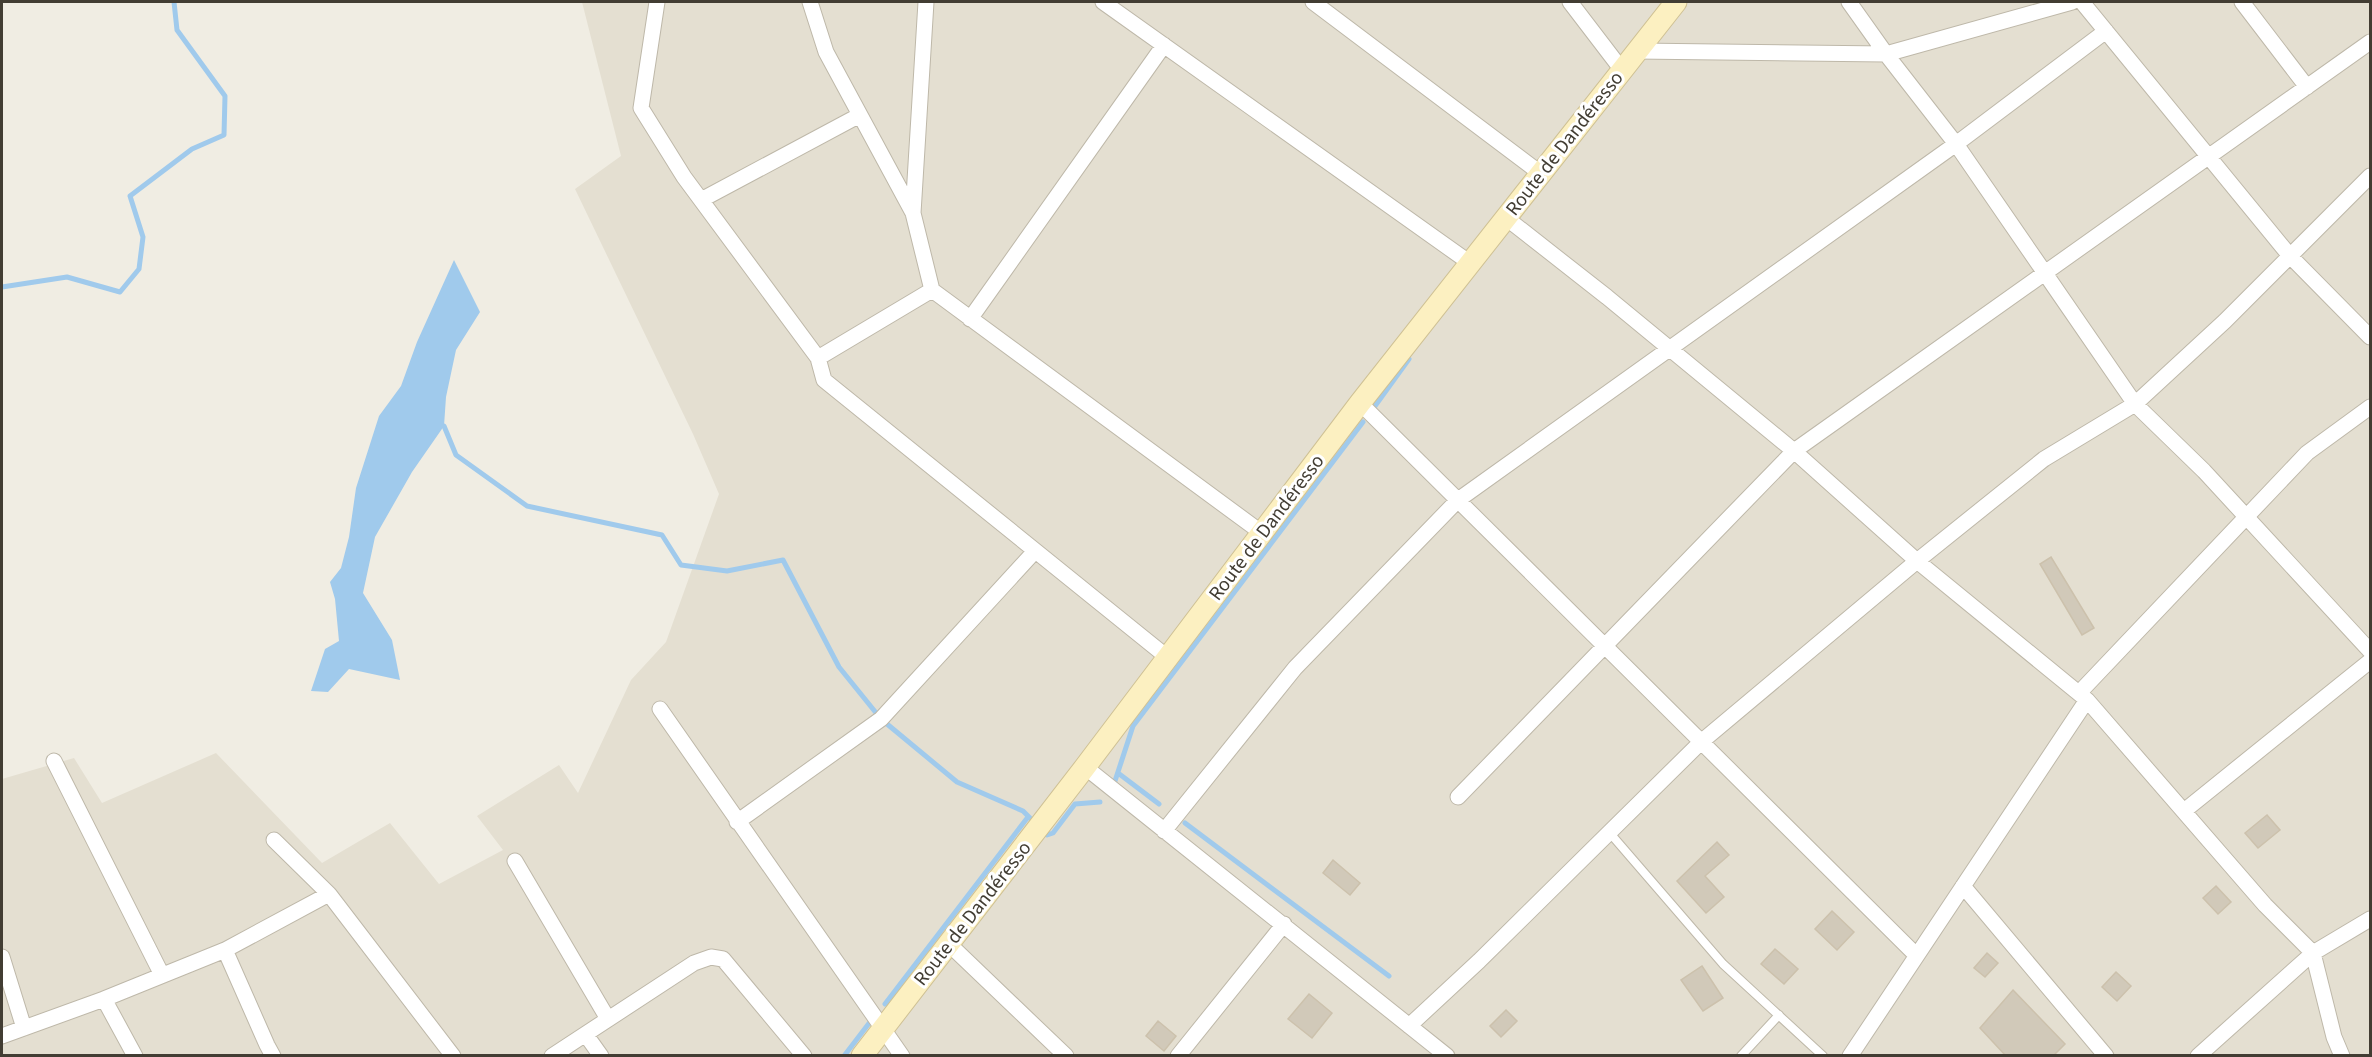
<svg xmlns="http://www.w3.org/2000/svg" width="2372" height="1057" font-family="'Source Sans 3',sans-serif">
<rect width="100%" height="100%" fill="#f0ede3"/>
<!-- residential -->
<path fill="#e4dfd1" d="M 582,2 L 2370,2 L 2370,1055 L 2,1056 L 2,779 L 74,758 L 102,803 L 216,753 L 322,863 L 390,823 L 439,884 L 503,850 L 477,816 L 559,765 L 578,793 L 631,680 L 666,642 L 719,494 L 693,434 L 575,189 L 621,156 Z"/>
<!-- water -->
<path fill="#a0caec" d="M 454,260 L 480,312 L 456,350 L 446,397 L 444,426 L 412,472 L 375,537 L 363,593 L 392,640 L 400,680 L 349,669 L 328,692 L 311,691 L 325,649 L 339,641 L 335,599 L 330,582 L 341,568 L 349,537 L 356,488 L 379,416 L 401,386 L 417,342 Z"/>
<g fill="none" stroke-linecap="round" stroke-linejoin="round">
<!-- stream -->
<path stroke="#a0caec" stroke-width="5" d="M 2,287 L 67,277 L 120,292 L 139,269 L 143,237 L 130,196 L 192,149 L 224,135 L 225,96 L 177,30 L 174,2
M 1375,406 L 1409,359
M 444,426 L 456,455 L 527,506 L 662,535 L 681,565 L 727,571 L 783,560 L 839,667 L 881,719 L 957,782 L 1023,811 L 1036,824
M 1118,773 L 1159,804
M 1115,781 L 1133,726 L 1363,422
M 1185,823 L 1389,976
M 1047,835 L 1053,833 L 1075,804 L 1100,802
M 885,1004 L 1028,817
M 844,1056 L 870,1022"/>
</g>
<!-- building -->
<path fill="#d1c9b9" stroke="#ccc1ac" stroke-width="1.5" d="M 2051,557 L 2094,628 L 2082,635 L 2040,564 Z
M 2267,815 L 2280,830 L 2258,848 L 2245,833 Z
M 1717,842 L 1729,855 L 1705,876 L 1724,897 L 1706,913 L 1677,881 Z
M 1333,860 L 1360,883 L 1350,895 L 1323,873 Z
M 2216,886 L 2231,902 L 2218,914 L 2203,898 Z
M 1832,911 L 1854,932 L 1837,950 L 1815,929 Z
M 1775,949 L 1798,969 L 1784,984 L 1761,964 Z
M 1987,953 L 1998,963 L 1985,977 L 1974,968 Z
M 1702,966 L 1723,998 L 1703,1011 L 1681,980 Z
M 2116,972 L 2131,986 L 2117,1001 L 2102,987 Z
M 2013,990 L 2065,1044 L 2053,1056 L 2006,1056 L 1980,1028 Z
M 1309,994 L 1332,1013 L 1312,1038 L 1288,1019 Z
M 1506,1010 L 1517,1021 L 1501,1037 L 1490,1026 Z
M 1158,1021 L 1176,1036 L 1164,1051 L 1146,1036 Z"/>
<g fill="none" stroke-linecap="round" stroke-linejoin="round">
<defs>
<path id="lane" d="M 1609,832 L 1723,964 L 1823,1056
M 1741,1056 L 1779,1015"/>
<path id="street" d="M 657,2 L 641,108 L 684,177 L 818,358
M 810,2 L 826,52 L 913,213 L 926,2
M 1103,2 L 1470,263
M 1313,2 L 1540,173
M 1570,2 L 1622,70
M 1849,2 L 1886,54 L 2072,2
M 2082,2 L 2290,256 L 2370,337
M 2242,2 L 2307,87
M 1636,51 L 1886,54 L 1956,144 L 2135,404 L 2204,471 L 2370,651
M 701,200 L 860,115
M 913,213 L 932,290 L 1262,533
M 1505,217 L 1607,297 L 1794,451 L 1917,561 L 2087,700 L 2265,905 L 2313,953 L 2334,1037 L 2342,1056
M 932,290 L 818,358 L 824,380 L 1167,657
M 970,319 L 1164,45
M 1360,403 L 1916,955
M 2079,693 L 2307,453 L 2370,407
M 660,709 L 902,1056
M 54,761 L 162,975
M 1085,767 L 1447,1056
M 1458,797 L 1794,451 L 2370,42
M 2184,811 L 2370,661
M 737,822 L 881,719 L 1035,551
M 1164,831 L 1295,668 L 1458,500 L 1956,144 L 2106,31
M 274,840 L 329,894
M 515,861 L 608,1019
M 1963,886 L 2106,1056
M 949,944 L 1066,1056
M 225,950 L 329,894 L 453,1056
M 2,957 L 24,1028
M 104,999 L 225,950 L 267,1045 L 273,1056
M 1409,1026 L 1479,961 L 1701,742 L 1917,561 L 2044,459 L 2135,404 L 2225,321 L 2370,176
M 586,1035 L 601,1056
M 2,1036 L 104,999 L 135,1056
M 552,1056 L 694,963 L 711,957 L 723,959 L 804,1056
M 1178,1056 L 1284,924
M 1850,1056 L 2087,700
M 2198,1056 L 2313,953 L 2370,919"/>
<path id="secondary" d="M 862,1056 L 1085,767 L 1360,403 L 1676,2"/>
</defs>
<!-- lane casing -->
<use href="#lane" stroke="#beb8a9" stroke-width="10"/>
<!-- street casing -->
<use href="#street" stroke="#beb8a9" stroke-width="17"/>
<!-- secondary casing -->
<use href="#secondary" stroke="#cfc194" stroke-width="23"/>
<!-- lane -->
<use href="#lane" stroke="#fff" stroke-width="8"/>
<!-- street -->
<use href="#street" stroke="#fff" stroke-width="15"/>
<!-- secondary -->
<use href="#secondary" stroke="#fcf0c1" stroke-width="21"/>
</g>
<g text-anchor="middle" stroke-width="6" stroke-linejoin="round" paint-order="stroke">
<!-- street labels -->
<g font-size="20" fill="#423d33" stroke="#fff">
<text transform="translate(1564 143) rotate(-52)" y="7">Route de Dandéresso</text>
<text transform="translate(1266 527) rotate(-53)" y="7">Route de Dandéresso</text>
<text transform="translate(972 913) rotate(-52)" y="7">Route de Dandéresso</text>
</g>
</g>
<!-- border -->
<rect width="2372" height="1057" fill="none" stroke="#423d33" stroke-width="6"/>
</svg>
